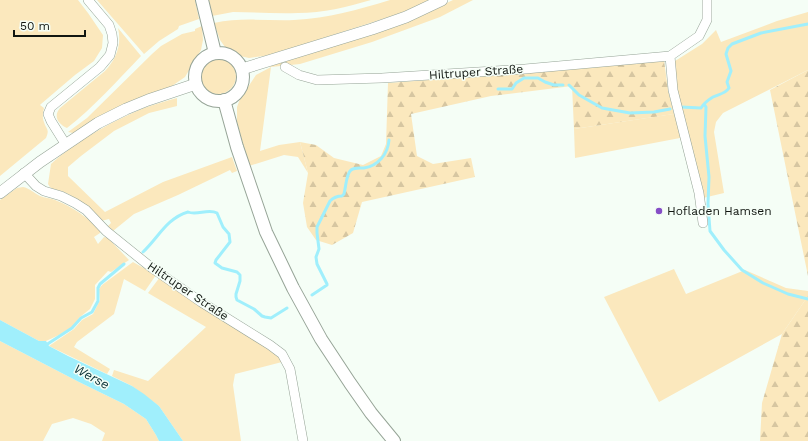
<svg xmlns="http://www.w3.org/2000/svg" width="808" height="441" font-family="'Work Sans',sans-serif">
<defs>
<pattern id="forest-firs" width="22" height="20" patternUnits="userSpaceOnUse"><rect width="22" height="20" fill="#fbe8bd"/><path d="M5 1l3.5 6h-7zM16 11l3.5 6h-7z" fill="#d6c6a1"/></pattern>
</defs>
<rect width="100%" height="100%" fill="#f5fef6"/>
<!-- green -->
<path fill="#fbe8bd" d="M 0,0 L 78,0 L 88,13 L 103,35 L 102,48 L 94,61 L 75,75 L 41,104 L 40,105 L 44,108 C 43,113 42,117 44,122 C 46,130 50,128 46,138 L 0,176 Z
M 97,0 L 195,0 L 199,19 L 179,26 L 178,29 L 159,41 L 144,54 Z
M 209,0 L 371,0 C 347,7 323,13 298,13 C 276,14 255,12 233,12 L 212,16 Z
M 390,0 L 432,0 L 401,13 L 271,55 L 249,58 L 240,56 L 231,51 L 225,47 L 220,40 L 214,23 C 240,17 267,21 294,20 C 329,18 357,10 390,0 Z
M 453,0 L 473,0 L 440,17 L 372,42 L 300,64 L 271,67 L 260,151 L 279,145 L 300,142 L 308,173 L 298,157 L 284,155 L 249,166 L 237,122 L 237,107 L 240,99 L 256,75 L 271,67 L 270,65 L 428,12 Z
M 808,12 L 808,70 L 723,113 L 716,122 L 714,132 L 724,193 L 703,198 L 680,138 L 575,158 L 574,129 L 680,113 L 674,90 L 675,61 L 702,44 L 716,30 L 721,42 L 777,21 Z
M 202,26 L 203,40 L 201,50 L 185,77 L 172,86 L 106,114 L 73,133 L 68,132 L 87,118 L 152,54 L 161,46 L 182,34 L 195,31 L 195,29 Z
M 118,28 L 141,56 C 117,81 94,107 67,128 C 58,124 53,116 60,108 L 105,71 C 116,59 122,45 118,28 Z
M200 76a18 18 0 1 1 36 0a18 18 0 1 1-36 0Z
M 177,98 L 177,106 L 149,113 L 114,131 L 81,156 L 68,167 L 68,176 L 105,212 L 163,182 L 232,157 L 237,171 L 232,173 L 230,170 L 178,195 L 134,214 L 113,231 L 108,226 L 111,223 L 109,219 L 101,221 C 90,212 77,197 64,192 C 58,189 51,191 48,184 L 51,164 C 76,141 113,121 144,108 C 155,104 166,101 177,98 Z
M 23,187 C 29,188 34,193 40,196 C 45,198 50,198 55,200 C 73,207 87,217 100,230 L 100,233 L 94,237 L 98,244 L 104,237 L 108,238 L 129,260 L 111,272 L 108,271 L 95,285 L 95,299 L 90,309 L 80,317 L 72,327 L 59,335 L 46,341 L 39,341 L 0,320 L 0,200 L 17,188 Z
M 133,262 L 156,275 L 145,291 L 124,279 L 114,314 L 77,342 L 74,347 L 110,369 L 107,374 L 49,346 L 74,329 L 82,320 L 93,314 L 100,300 L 99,289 L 102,285 Z
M 674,269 L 686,294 L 745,270 L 786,288 L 808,291 L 808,296 L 782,334 L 659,402 L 604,297 Z
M 160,277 L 279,356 L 282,362 L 235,374 L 233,385 L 241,441 L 183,441 L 159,406 L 132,386 L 112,376 L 114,370 L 148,381 L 206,327 L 148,293 Z
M 0,341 L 79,382 L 124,404 L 146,419 L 156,435 L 159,441 L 102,441 L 105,433 L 91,424 L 73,418 L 52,424 L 43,441 L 0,441 Z"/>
<!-- forest -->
<path fill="url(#forest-firs)" d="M 664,60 L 668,90 L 674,114 L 574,129 L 572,86 L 491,96 L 411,114 L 417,156 L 433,164 L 471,158 L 475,177 L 362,202 L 353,233 L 332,245 L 316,240 L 307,227 L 303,203 L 308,173 L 300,142 L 316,145 L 334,158 L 363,165 L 381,156 L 386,144 L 388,83 L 525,73 Z
M 808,70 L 808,276 L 770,90 Z
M 808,296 L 808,441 L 760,441 L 762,403 L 782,334 Z"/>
<!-- water -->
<path fill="#a0effc" d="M 0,320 L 39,341 L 46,341 L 49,346 L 68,356 L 132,386 L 144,394 L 159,406 L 183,441 L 159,441 L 156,435 L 146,419 L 124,404 L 79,382 L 0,341 Z"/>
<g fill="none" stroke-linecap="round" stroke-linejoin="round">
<!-- stream -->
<path stroke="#a0effc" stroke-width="3" d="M 569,85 L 579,95 L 602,108 L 630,113 L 654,112 L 670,109
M 498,89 L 512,89 L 516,83 L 524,78 L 538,78 L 545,82 L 554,85 L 563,85
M 704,104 L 706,107 L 705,136 L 709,177 L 708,204 L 710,231 L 724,250 L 742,270 L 763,283 L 788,294 L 808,299
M 681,107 L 701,108 C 704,103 708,100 713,97 C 719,94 725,94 729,88 L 727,82 L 731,71 L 726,54 L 728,48 L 732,44 L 761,33 L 808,24
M 143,252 C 158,238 167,218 188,212 C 197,216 208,208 217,213 L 223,227 L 229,234 L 230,242 L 216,260 L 215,263 L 222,268 L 237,272 L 240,275 L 240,281 L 236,294 L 236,297 L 237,300 L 254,309 L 262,316 L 265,317 L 271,318 L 287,308
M 312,295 L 327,285 L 327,284 L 317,264 L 316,257 L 319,249 L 317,233 L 317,227 L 330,201 C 334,197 337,196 342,196 L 344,194 C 346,187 346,174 351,170 C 355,167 360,168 364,168 C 378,166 388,154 389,140
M 46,345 L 72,328 L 81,318 L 92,312 L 98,301 L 98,288 L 100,284 L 124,264"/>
<defs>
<path id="minor" d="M 670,56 L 699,36 L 707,20 L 707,0
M 285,67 L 299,75 L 317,80 L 382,78 L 525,69 L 670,56 L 673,90 L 699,193 L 703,223
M 66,145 L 51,121 L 48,114 L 51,107 L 100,67 L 110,55 L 113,43 L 112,34 L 109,25 L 88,0
M 24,173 L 36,186 L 44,191 L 61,196 L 75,203 L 86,210 L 106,231 L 152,268 L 201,302 L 270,345 L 282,354 L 290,369 L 303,441"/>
<path id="tertiary" d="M 242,69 L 372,29 L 406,17 L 442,0
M 0,193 L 40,162 L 98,123 L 126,109 L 148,100 L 196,84"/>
<path id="secondary" d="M 202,0 L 215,53
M195 77a24 24 0 1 1 48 0a24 24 0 1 1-48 0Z
M 224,100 L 237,147 L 266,232 L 293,288 L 321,339 L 350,383 L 371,413 L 394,441"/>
</defs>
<!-- minor casing -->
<use href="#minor" stroke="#96a497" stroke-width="10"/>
<!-- tertiary casing -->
<use href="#tertiary" stroke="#96a497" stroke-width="12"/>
<!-- secondary casing -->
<use href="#secondary" stroke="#96a497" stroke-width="14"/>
<!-- minor -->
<use href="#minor" stroke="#fff" stroke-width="9"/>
<!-- tertiary -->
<use href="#tertiary" stroke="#fff" stroke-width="11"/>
<!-- secondary -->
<use href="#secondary" stroke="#fff" stroke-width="12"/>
</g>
<!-- markers -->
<circle fill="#854ec6" stroke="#f5fef6" stroke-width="1.5" cx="659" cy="211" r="4"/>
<g text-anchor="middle" stroke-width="3" stroke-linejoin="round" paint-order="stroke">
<!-- street labels -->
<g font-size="12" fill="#111611" stroke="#f5fef6">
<text transform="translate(476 72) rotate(-4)" y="4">Hiltruper Straße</text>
<text transform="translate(188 291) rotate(34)" y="4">Hiltruper Straße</text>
</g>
<!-- poi labels -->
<g font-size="12" fill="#111611" stroke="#f5fef6" text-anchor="start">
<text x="667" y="215">Hofladen Hamsen</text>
</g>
<!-- water labels -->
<g font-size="13" font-style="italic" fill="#072f35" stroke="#f5fef6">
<text transform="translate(92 376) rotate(29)" y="5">Werse</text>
</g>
</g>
<!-- scale -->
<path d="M14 30v6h71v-6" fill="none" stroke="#111611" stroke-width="2"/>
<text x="20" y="30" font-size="12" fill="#111611" stroke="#f5fef6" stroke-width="3" paint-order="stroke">50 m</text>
</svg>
